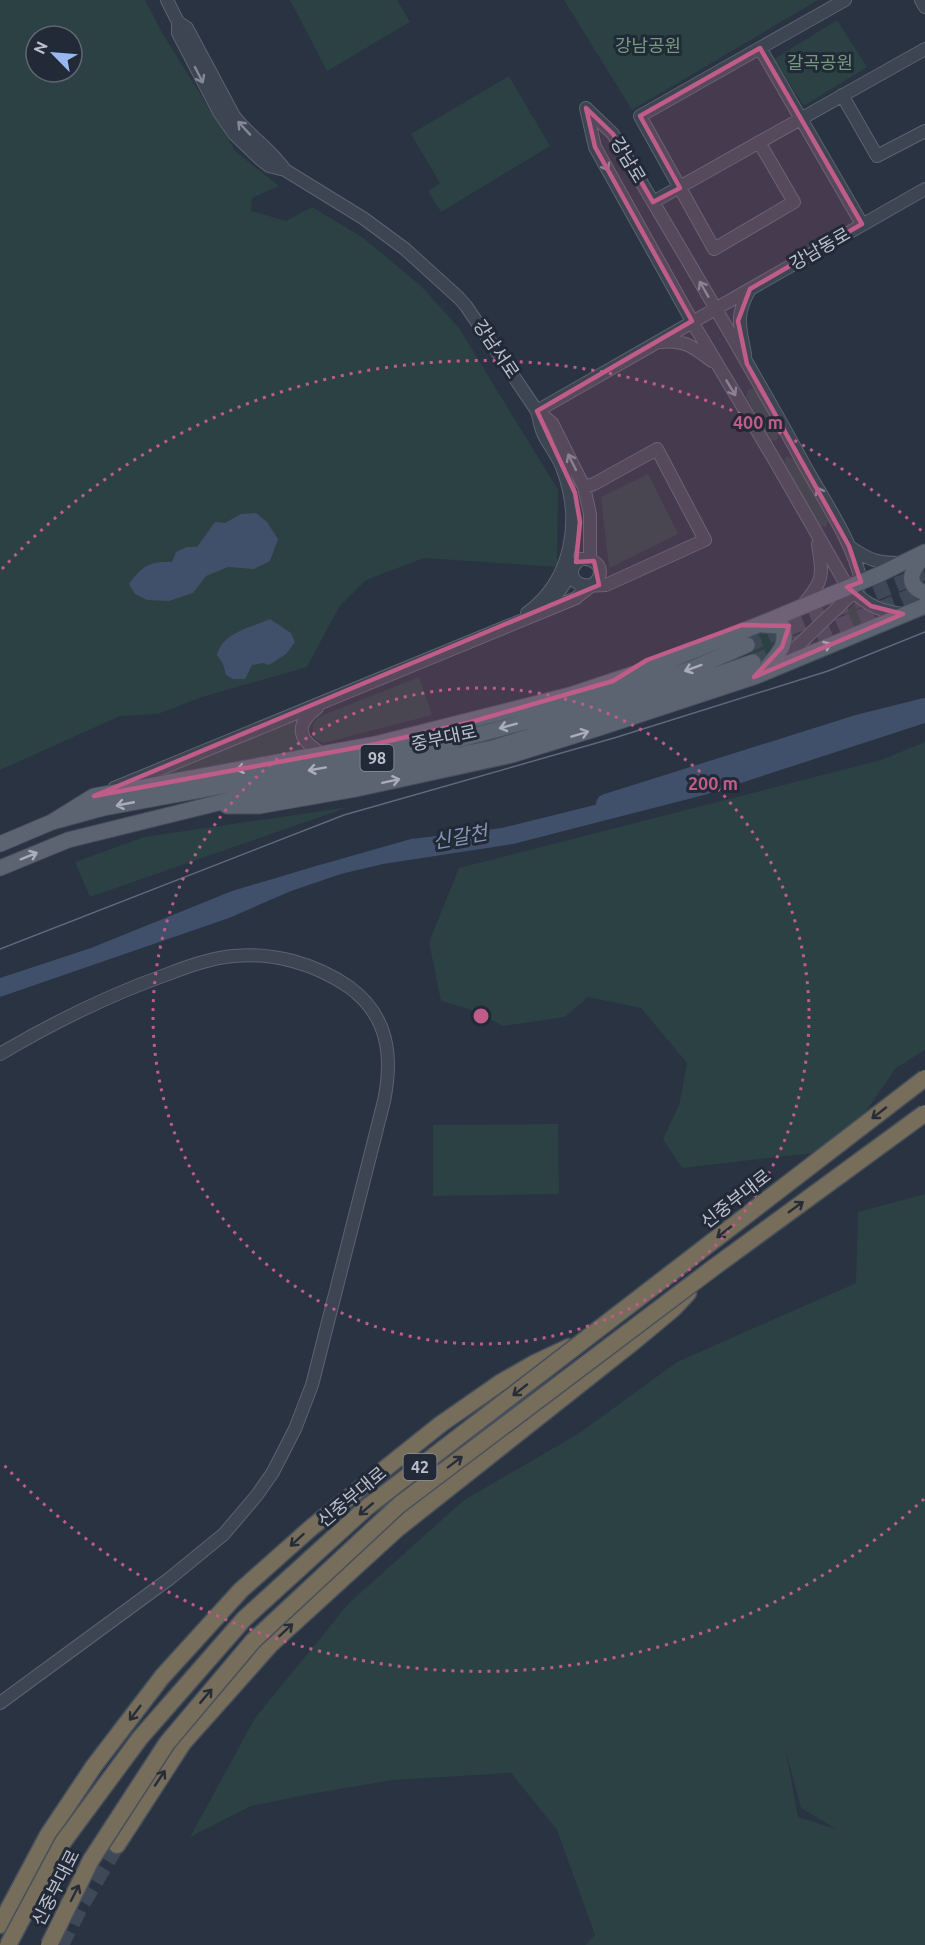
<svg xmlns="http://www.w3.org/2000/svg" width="925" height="1945" viewBox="0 0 925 1945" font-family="Ubuntu,'Noto Sans KR',sans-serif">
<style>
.green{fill:#2c4144;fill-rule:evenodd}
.water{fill:#40506a}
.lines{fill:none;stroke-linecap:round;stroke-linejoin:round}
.river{stroke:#40506a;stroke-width:20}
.major-tunnel{stroke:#3f4857;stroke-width:15;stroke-dasharray:15 8;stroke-linecap:butt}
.highway-tunnel{stroke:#3f4857;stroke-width:16;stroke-dasharray:16 8;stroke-linecap:butt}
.minor-casing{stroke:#5c636f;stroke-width:14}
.major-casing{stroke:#474e5b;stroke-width:17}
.highway-casing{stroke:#48505c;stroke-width:19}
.minor{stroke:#3d4552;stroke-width:12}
.major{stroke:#5c6472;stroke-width:15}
.highway{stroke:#776d5b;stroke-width:16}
.tram{stroke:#606979;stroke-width:1.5}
.highway-bridge-casing{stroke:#48505c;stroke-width:19;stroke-linecap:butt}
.highway-bridge{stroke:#776d5b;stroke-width:16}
.oneway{stroke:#828995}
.oneway2{stroke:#a8aeba}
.oneway3{stroke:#262d39}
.marked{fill:#bf5c88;fill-opacity:0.2;stroke:#bf5c88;stroke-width:4.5;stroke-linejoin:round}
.ring{fill:none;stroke:#bf5c88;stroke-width:3;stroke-dasharray:3 6}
.labels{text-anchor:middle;stroke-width:6;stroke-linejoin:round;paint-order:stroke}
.shield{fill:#222a37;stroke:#8d949f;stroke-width:1.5}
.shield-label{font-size:16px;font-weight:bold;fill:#bbc1cc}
.park-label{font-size:18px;fill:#739b7e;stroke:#222a37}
.street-label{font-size:18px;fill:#bbc1cc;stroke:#222a37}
.water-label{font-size:20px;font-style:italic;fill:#8496b1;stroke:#222a37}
.centre{fill:#bf5c88;stroke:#222a37;stroke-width:3}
.ring-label{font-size:18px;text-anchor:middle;font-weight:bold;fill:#bf5c88;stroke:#222a37;stroke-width:6;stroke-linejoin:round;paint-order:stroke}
</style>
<rect width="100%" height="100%" fill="#293342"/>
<!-- green -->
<path class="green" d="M 0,0 L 145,0 L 163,34 L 236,152 L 279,186 L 252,198 L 251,211 L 286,221 L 312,207 L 362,237 L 421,286 L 459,328 L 558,490 L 557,567 L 424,558 L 366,580 L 339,607 L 307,667 L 202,697 L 158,714 L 120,716 L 0,770 ZM 36,36 L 72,36 L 72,72 L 36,72 Z
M 290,0 L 397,0 L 410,22 L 327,71 Z
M 564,0 L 818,0 L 632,110 Z
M 837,20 L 867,67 L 804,106 L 774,59 Z
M 509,76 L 550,146 L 441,212 L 428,191 L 440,183 L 411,134 Z
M 752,389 L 755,390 L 779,435 L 776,441 L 770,440 L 746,396 L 748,390 Z
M 786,456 L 793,459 L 828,521 L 826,527 L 819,526 L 784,464 Z
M 648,474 L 678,534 L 609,568 L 601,497 Z
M 854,604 L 863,613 L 877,618 L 850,628 L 844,613 Z
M 767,629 L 775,632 C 781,648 768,656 756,665 L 743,634 L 757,634 Z
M 419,677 L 432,715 L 324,743 L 315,739 C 311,730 312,725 318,717 Z
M 308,711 L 297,723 L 296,736 L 308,751 L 128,786 Z
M 925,742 L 925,1050 L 896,1068 L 853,1130 L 813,1153 L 682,1168 L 663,1139 L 679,1105 L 687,1063 L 641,1008 L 588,997 L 565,1017 L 503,1026 L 475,1011 L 441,1001 L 429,942 L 459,868 L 881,760 Z
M 349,807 L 90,897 L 75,862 L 144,837 Z
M 558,1124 L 559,1194 L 433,1196 L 433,1125 Z
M 925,1194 L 925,1945 L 585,1945 L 595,1935 L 557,1830 L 511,1773 L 393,1780 L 310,1794 L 251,1806 L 190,1837 L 255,1718 L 349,1603 L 464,1500 L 578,1434 L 677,1362 L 856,1283 L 858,1212 ZM 786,1751 L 801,1808 L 836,1829 L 798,1817 Z"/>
<!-- water -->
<path class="water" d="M 256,513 L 267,522 L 278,539 L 270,561 L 254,569 L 228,567 L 206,576 L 193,593 L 169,601 L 147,600 L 135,594 L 129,584 C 142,566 149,561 172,562 L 176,552 L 187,547 L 197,547 L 215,522 L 225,523 L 241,514 Z
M 270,619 L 291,633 L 295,642 L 286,654 L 269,665 L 263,663 L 252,665 L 245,679 L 233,679 L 226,675 L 223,664 L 217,655 C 223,632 250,628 270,619 Z
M 925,708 L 925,723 L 704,795 L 513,844 L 383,864 L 341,874 L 291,891 L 229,918 L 0,997 L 0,978 L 91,948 L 232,891 L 316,866 L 411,839 L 502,828 L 752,766 Z"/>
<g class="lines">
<!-- river -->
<path class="river" d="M 606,804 L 857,725 L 925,708"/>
<!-- major-tunnel -->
<path class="major-tunnel" d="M 747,645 L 925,573
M 753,662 L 925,590"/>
<!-- highway-tunnel -->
<path class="highway-tunnel" d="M 61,1945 L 82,1904 L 117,1845"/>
<defs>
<path id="minor" d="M 167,0 L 178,22 L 178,33 L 219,112 L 234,134 L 260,159 L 269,166 L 285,170 L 363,218 L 405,249 L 459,298 L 466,306 L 537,411 C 539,418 540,426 543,433 C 549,446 559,457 563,470 C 582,521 572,580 527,613
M 845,0 L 760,48 L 862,224
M 921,0 L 925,7
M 178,22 L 187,28 L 234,116 C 249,136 271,149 285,170
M 842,95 L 877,156 L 925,131
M 586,108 L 613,134 C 678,245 745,355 806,468 C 824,500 855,546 861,582 L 854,592 L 790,653 L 774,664
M 586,108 L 595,147 L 697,330 L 771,454 L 843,579 C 860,601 875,611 903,614
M 759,142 L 794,202 L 714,249 L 640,116 L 760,48
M 653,202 L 925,49
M 660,342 C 684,339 693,347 712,361
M 745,354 C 740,328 735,315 749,291
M 537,411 L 925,189
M 537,411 L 552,423 L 584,487 L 590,514 L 590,559
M 850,547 C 869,560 877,563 900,563
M 549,600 C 560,594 566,581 572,570
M 802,606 C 824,580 823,577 818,544
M 317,708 C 293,726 299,741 323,754
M 114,788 L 576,598 C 582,592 593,586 598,579 C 605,566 592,557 580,559 C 576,563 572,566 572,572 C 572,590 595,585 606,585 L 705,540 L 657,449 L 594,484 L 584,487
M 0,1054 C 54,1022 109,995 168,974 C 189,966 211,958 233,956 C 274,952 316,964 349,987 C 389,1016 393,1057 384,1101 L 312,1385 L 295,1429 L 273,1472 L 257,1495 L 224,1534 L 169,1579 L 0,1703"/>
<path id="major" d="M 925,555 C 912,569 903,584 925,593
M 763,625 L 782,626 C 789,646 777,654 766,669
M 227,806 L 259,806 L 356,789 L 512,755 L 599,728 L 754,677 L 925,606
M 52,822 L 94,796 L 376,744 L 570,695 L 648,669 L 758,625 L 878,575 L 925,552
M 0,844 L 52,822 L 103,808 L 370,759 L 465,738 L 574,709 L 696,667 L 747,645
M 0,868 L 68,840 L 258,793 L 364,774 L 493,748 L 620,708 L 753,662"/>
<path id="highway" d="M 117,1845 L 183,1743 L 271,1644 L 397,1529 L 632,1343 L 673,1309 L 688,1293
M 0,1925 L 48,1835 L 94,1766 L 162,1677 L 241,1590 L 312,1527 L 441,1424 L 500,1383 L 535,1363 L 569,1347"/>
</defs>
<!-- minor casing -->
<use href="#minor" class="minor-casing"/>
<!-- major casing -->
<use href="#major" class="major-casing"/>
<!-- highway casing -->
<use href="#highway" class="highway-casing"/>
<!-- minor -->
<use href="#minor" class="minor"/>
<!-- major -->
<use href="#major" class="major"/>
<!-- highway -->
<use href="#highway" class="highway"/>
<!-- tram -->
<path class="tram" d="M 0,949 L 344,815 L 614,738 L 828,671 L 925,632"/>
<defs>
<path id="highway-bridge" d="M 8,1945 L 63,1842 L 140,1738 L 244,1619 L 366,1508 L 925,1078
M 49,1945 L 91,1860 L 167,1743 L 253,1641 L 399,1505 L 713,1268 L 925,1113"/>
</defs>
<!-- highway-bridge casing -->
<use href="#highway-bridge" class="highway-bridge-casing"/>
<!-- highway-bridge -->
<use href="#highway-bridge" class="highway-bridge"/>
</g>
<!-- one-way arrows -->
<defs><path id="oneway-shaft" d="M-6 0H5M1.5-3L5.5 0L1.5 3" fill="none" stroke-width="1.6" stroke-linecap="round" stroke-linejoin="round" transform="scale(1.5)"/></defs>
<g class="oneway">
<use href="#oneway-shaft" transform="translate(199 75) rotate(63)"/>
<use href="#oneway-shaft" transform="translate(244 128) rotate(-133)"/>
<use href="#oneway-shaft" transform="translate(604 163) rotate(61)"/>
<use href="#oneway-shaft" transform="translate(704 289) rotate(-120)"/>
<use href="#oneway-shaft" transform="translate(731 388) rotate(59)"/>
<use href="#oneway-shaft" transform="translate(572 462) rotate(-116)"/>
<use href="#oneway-shaft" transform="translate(821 495) rotate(-118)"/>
</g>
<g class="oneway2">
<use href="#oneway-shaft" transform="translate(823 647) rotate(-23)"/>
<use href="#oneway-shaft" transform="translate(693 668) rotate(160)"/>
<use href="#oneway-shaft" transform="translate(508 726) rotate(165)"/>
<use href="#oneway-shaft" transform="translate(580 734) rotate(-17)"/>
<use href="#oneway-shaft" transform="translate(245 768) rotate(169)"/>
<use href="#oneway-shaft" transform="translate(317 769) rotate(170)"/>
<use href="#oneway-shaft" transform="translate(391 781) rotate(-12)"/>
<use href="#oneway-shaft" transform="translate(125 804) rotate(169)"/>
<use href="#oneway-shaft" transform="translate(29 856) rotate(-22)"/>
</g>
<g class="oneway3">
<use href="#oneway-shaft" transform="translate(879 1113) rotate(142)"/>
<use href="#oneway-shaft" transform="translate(796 1207) rotate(-36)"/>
<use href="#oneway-shaft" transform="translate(724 1232) rotate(142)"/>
<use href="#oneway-shaft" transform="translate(520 1390) rotate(142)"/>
<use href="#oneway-shaft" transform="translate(455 1462) rotate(-37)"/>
<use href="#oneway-shaft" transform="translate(366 1509) rotate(140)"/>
<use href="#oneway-shaft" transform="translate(297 1540) rotate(138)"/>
<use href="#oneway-shaft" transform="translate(286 1630) rotate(-43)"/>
<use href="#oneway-shaft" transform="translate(206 1696) rotate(-50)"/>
<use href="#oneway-shaft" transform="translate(135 1713) rotate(127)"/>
<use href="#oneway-shaft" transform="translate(160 1778) rotate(-56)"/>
<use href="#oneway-shaft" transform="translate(75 1893) rotate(-63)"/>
</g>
<!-- marked area -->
<path class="marked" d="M 760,48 L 862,224 L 750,289 L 738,321 L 747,364 L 849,546 L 861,582 L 847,587 L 871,606 L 903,614 L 754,677 L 782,647 L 789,626 L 742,625 L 647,660 L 613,681 L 471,722 L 376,744 L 94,796 L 599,585 L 594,561 L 576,562 L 580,522 L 575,493 L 537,411 L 692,321 L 595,147 L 586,108 L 613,134 L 653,202 L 680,188 L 640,116 Z"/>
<!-- distance rings -->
<g class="ring">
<circle cx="481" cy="1016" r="328"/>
<path d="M924 1499A655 655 0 0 1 2 1463M2 569A655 655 0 0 1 924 533"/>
</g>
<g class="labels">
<!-- shield labels -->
<g class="shield">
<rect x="360.5" y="745" width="33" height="26" rx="4.5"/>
<rect x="403.5" y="1454" width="33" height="26" rx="4.5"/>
</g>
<g class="shield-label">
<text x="377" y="764">98</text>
<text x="420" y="1473">42</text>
</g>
<!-- park labels -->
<g class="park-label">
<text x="648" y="52">강남공원</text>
<text x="820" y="69">갈곡공원</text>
</g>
<!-- street labels -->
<g class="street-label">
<text transform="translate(628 160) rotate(59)" y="6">강남로</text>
<text transform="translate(820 249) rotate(-30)" y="6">강남동로</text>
<text transform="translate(496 349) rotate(56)" y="6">강남서로</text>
<text transform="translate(444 738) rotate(-12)" y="6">중부대로</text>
<text transform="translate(736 1199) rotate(-38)" y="6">신중부대로</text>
<text transform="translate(352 1497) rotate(-40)" y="6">신중부대로</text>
<text transform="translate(56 1888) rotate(-63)" y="6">신중부대로</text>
</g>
<!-- water labels -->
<g class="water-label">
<text transform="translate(460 837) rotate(-10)" y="7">신갈천</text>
</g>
</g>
<circle cx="481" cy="1016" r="9" class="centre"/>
<g class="ring-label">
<text x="758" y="429">400 m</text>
<text x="713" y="790">200 m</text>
</g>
<!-- north arrow -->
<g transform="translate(54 54) rotate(295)"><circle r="28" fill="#222a37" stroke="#5f6673" stroke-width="1.5"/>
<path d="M0-4.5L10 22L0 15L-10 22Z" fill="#99b8f2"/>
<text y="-9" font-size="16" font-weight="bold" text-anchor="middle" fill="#bbc1cc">N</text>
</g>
</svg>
